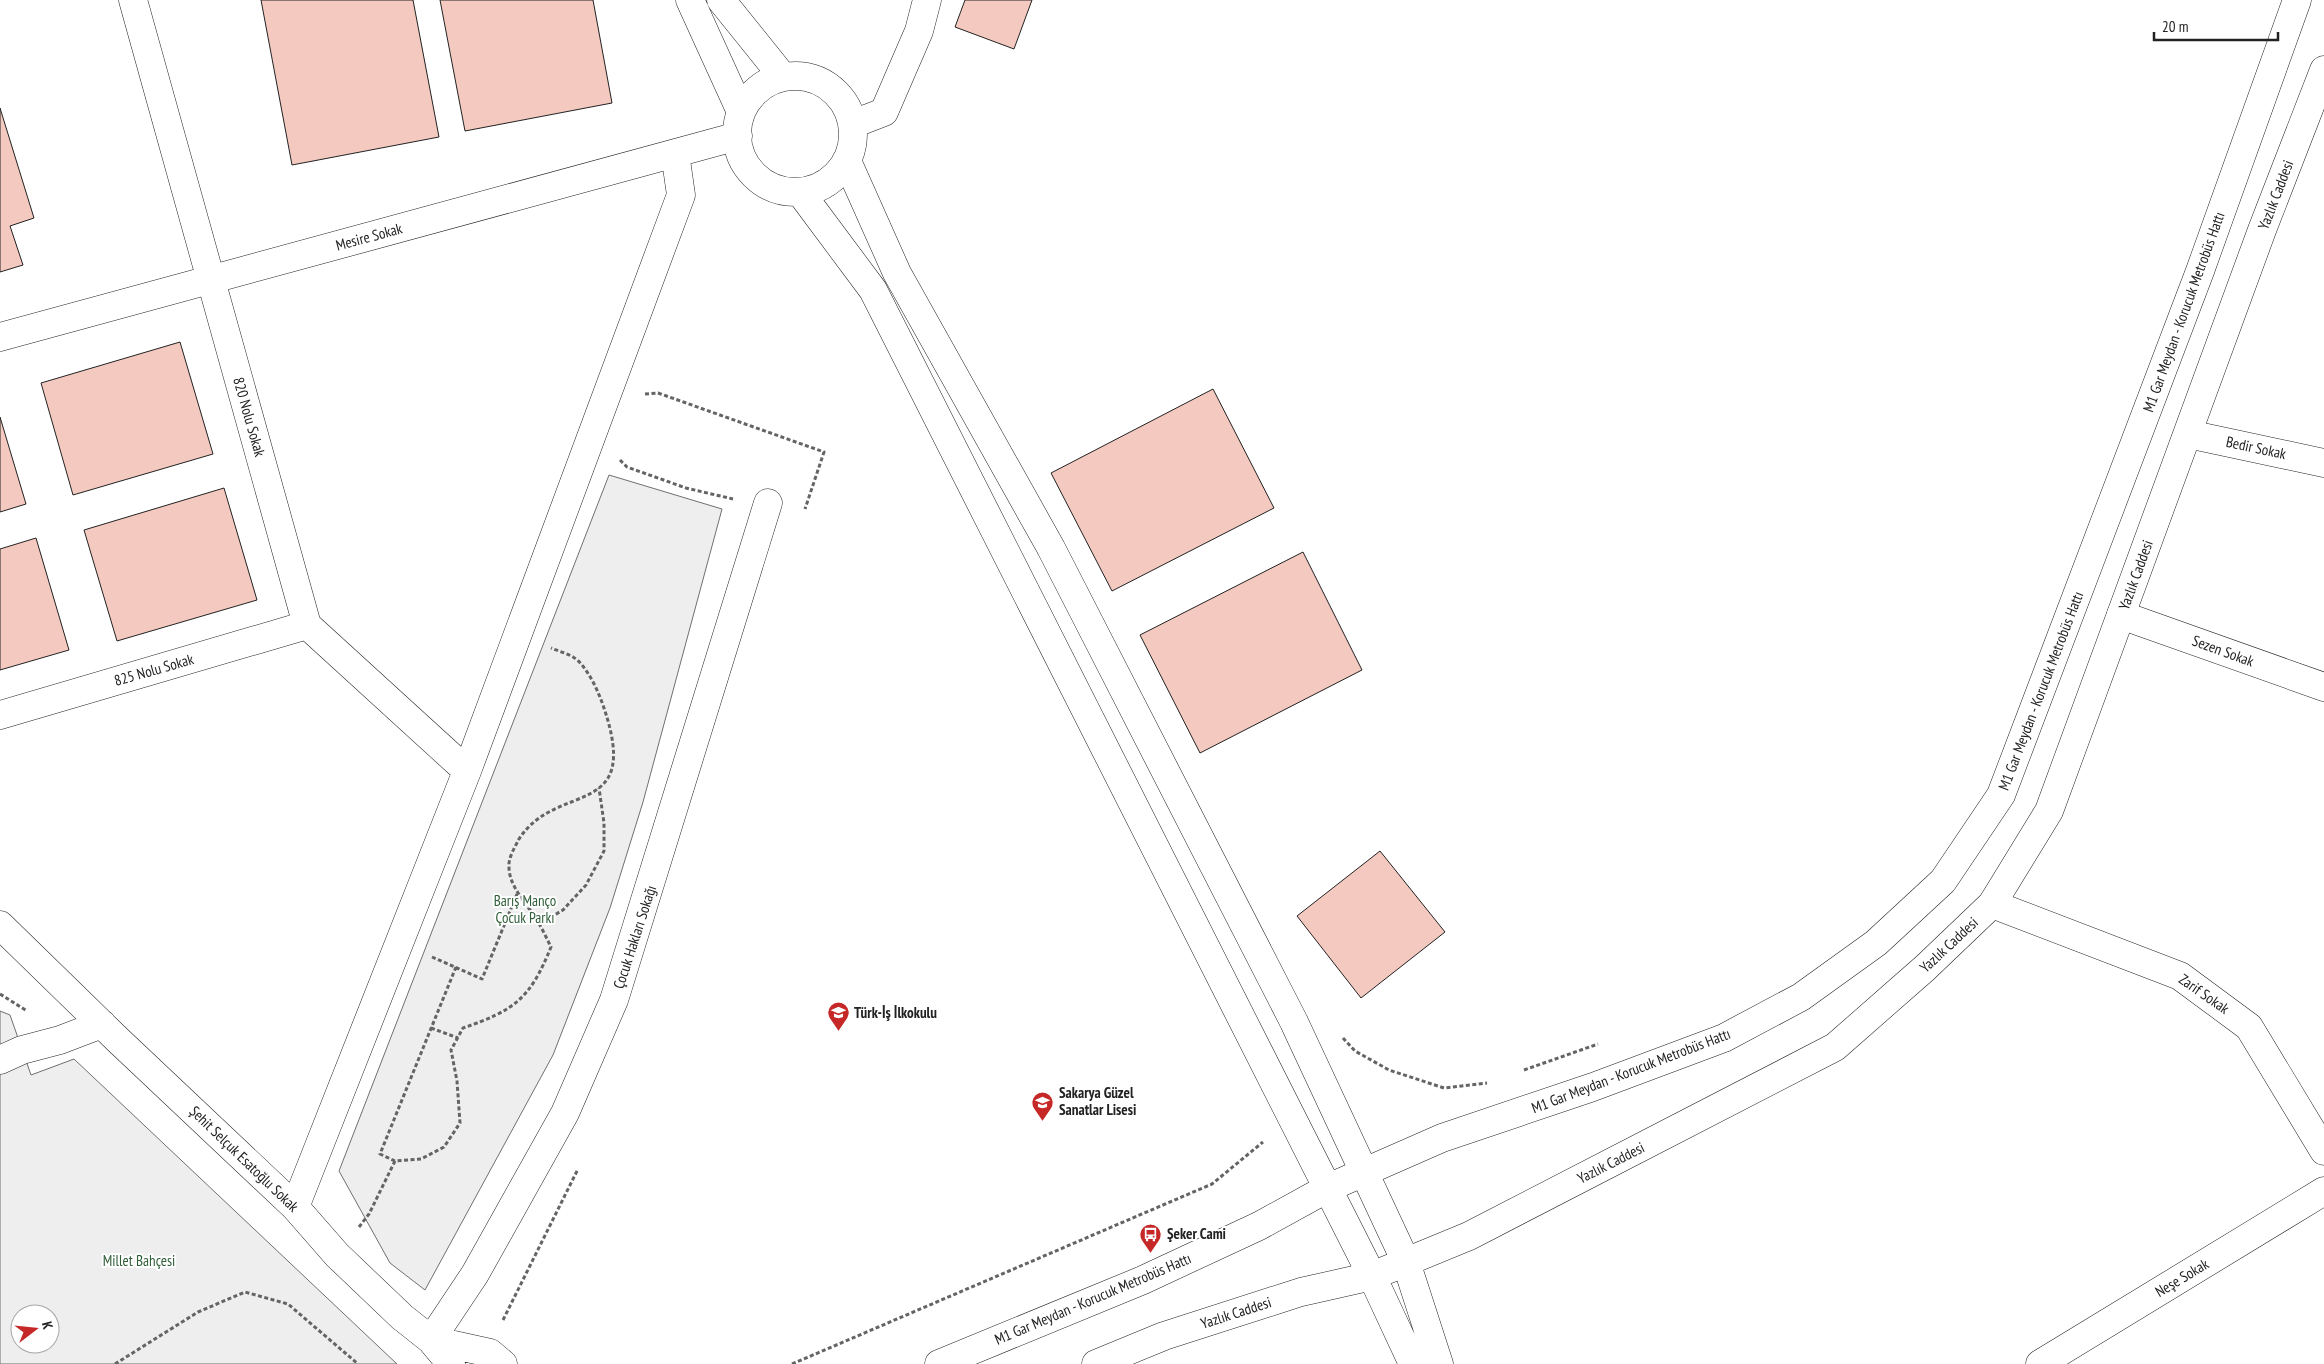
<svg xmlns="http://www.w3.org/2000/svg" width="2324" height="1364" viewBox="0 0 2324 1364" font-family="'PT Sans Narrow',sans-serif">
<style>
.green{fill:#eee;stroke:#6f6f6f;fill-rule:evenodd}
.building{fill:#f3c9c0;stroke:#222}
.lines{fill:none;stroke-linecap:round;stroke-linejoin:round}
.minor-casing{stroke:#222;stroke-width:29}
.major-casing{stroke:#222;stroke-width:29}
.path{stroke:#646464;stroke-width:3;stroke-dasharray:4 2.5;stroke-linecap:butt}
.minor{stroke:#fff;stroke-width:28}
.major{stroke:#fff;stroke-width:28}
.labels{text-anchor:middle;stroke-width:4;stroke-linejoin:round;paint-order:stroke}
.street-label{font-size:15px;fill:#222;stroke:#fff}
.park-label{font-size:15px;fill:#2f5e38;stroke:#fff}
.poi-label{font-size:15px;font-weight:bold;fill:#222;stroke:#fff;text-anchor:start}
</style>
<rect width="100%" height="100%" fill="#fff"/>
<!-- green -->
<path class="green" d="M 609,475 L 722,509 L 643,802 L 610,908 L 553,1055 L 425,1290 L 390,1263 L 339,1171 Z
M 0,1011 L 10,1015 L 31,1075 L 74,1059 L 397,1364 L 0,1364 ZM 20,1314 L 50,1314 L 50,1344 L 20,1344 Z"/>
<!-- building -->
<path class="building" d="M 261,0 L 413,0 L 439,137 L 292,165 Z
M 440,0 L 593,0 L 612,103 L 465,131 Z
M 965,0 L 1032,0 L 1014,49 L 955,27 Z
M 0,108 L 34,218 L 10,226 L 23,265 L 0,272 Z
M 180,342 L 213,454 L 73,495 L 41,383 Z
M 1213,389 L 1274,508 L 1112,591 L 1051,473 Z
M 0,417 L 26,504 L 0,512 Z
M 224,488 L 257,600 L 117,641 L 84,530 Z
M 36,538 L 69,650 L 0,670 L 0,549 Z
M 1303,552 L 1362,670 L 1200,753 L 1140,635 Z
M 1380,851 L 1445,932 L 1361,998 L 1297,916 Z"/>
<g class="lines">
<defs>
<path id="minor" d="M 133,0 L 307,625 L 467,771
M 690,0 L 741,112
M 721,0 L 783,77
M737 134a58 58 0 1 1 116 0a58 58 0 1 1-116 0Z
M 853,124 L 884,112 L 919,31 L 927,0
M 847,161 L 897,273 L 1051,548 L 1294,1022 L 1406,1262 L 1439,1364
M 800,192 L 873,290 L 1372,1276 L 1413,1364
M 0,337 L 738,136
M 2188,434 L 2324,463
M 2121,615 L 2324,687
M 0,715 L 307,625
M 1992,904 L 2180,976 L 2249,1027 L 2324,1151
M 0,925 L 118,1040 L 295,1207 L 337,1255 L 402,1317 L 431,1340 L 490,1353 L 503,1364
M 0,1060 L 22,1050 L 60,1040 L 102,1024
M 295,1207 L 467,771 L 681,195 L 675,153
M 451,1364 L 431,1340 L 475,1274 L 565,1113 L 614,1000 L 768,503
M 939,1364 L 1143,1280 L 1259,1226 L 1328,1188 L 1442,1138 L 1593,1087 L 1724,1038 L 1801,997 L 1876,943 L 1943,881 L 2001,795 L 2200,271 L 2297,0
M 2040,1364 L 2324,1191"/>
<path id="major" d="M 1096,1364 L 1164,1336 L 1301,1292 L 1372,1276 L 1469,1236 L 1835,1047 L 1925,968 L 1992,904 L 2049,811 L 2262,230 L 2324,70"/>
</defs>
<!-- minor casing -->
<use href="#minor" class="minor-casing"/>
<!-- major casing -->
<use href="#major" class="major-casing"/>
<!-- path -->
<path class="path" d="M 645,394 L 658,393 L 824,452 L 805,509
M 620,460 L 627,467 L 686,488 L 733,499
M 539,924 L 563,910 L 586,885 L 604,851 L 604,823 L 599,788
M 432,957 L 482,979 L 517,894
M 0,994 L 27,1011
M 431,1028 L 458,1038
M 1343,1038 L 1355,1051 L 1389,1070 L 1444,1088 L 1487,1083
M 1524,1070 L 1598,1044
M 395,1161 L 380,1154 L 456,967
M 359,1227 L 369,1214 L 395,1161 L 421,1159 L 444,1147 L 460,1123 L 457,1081 L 451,1050 L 463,1028 C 515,1010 530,999 551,947 C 546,937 541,926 535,917 C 526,903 509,886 509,867 C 508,858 515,847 519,839 C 557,780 642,821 604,708 C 599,693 587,665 573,657 C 566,653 558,651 551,648
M 503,1320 L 578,1169
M 115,1364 L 198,1312 L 245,1292 L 288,1304 L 358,1364
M 792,1364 L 1212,1184 L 1263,1142"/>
<!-- minor -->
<use href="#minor" class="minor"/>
<!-- major -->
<use href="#major" class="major"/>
</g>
<!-- icons -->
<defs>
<symbol id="school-pin" viewBox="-11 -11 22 30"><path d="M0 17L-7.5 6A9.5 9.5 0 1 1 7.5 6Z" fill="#c62828" stroke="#fff"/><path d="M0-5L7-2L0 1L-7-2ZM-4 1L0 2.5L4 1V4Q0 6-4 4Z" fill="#fff"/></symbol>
<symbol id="bus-pin" viewBox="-11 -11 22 30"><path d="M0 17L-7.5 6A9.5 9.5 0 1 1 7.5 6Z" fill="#c62828" stroke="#fff"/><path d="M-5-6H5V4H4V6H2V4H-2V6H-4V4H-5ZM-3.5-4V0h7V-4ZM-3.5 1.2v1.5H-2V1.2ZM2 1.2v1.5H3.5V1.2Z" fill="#fff"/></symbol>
</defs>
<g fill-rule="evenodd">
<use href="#school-pin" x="826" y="1000" width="25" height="34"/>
<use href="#school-pin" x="1030" y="1090" width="25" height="34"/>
<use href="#bus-pin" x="1138" y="1222" width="25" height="34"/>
</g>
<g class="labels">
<!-- street labels -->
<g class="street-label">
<text transform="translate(2276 195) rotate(-69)" y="5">Yazlık Caddesi</text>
<text transform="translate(369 237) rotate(-15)" y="5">Mesire Sokak</text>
<text transform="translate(2184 312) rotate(-70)" y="5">M1 Gar Meydan - Korucuk Metrobüs Hattı</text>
<text transform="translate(249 417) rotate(74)" y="5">820 Nolu Sokak</text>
<text transform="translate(2256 448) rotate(12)" y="5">Bedir Sokak</text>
<text transform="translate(2136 575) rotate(-70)" y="5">Yazlık Caddesi</text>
<text transform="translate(2223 651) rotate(20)" y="5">Sezen Sokak</text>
<text transform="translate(154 670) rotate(-16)" y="5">825 Nolu Sokak</text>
<text transform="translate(2041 691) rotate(-69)" y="5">M1 Gar Meydan - Korucuk Metrobüs Hattı</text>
<text transform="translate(635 937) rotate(-72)" y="5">Çocuk Hakları Sokağı</text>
<text transform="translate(1949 945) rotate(-43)" y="5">Yazlık Caddesi</text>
<text transform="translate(2204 994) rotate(35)" y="5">Zarif Sokak</text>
<text transform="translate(1631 1071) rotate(-21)" y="5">M1 Gar Meydan - Korucuk Metrobüs Hattı</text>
<text transform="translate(244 1159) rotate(44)" y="5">Şehit Selçuk Esatoğlu Sokak</text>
<text transform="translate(1611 1163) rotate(-27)" y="5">Yazlık Caddesi</text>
<text transform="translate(2182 1278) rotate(-31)" y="5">Neşe Sokak</text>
<text transform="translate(1093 1299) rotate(-23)" y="5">M1 Gar Meydan - Korucuk Metrobüs Hattı</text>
<text transform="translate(1236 1313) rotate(-18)" y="5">Yazlık Caddesi</text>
</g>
<!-- park labels -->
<g class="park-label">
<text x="525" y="906">Barış Manço<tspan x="525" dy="17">Çocuk Parkı</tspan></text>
<text x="139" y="1266">Millet Bahçesi</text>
</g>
<!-- poi labels -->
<g class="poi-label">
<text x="854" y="1018">Türk-İş İlkokulu</text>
<text x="1059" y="1098">Sakarya Güzel<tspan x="1059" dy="17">Sanatlar Lisesi</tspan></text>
<text x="1167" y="1239">Şeker Cami</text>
</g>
</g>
<!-- north arrow -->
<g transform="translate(35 1329) rotate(74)"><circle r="24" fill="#ffffff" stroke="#a7a7a7"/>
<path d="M0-4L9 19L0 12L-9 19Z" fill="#c62828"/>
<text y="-8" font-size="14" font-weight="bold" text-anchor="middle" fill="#222222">K</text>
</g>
<!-- scale -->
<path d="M2154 32v8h124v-8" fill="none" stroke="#222222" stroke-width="2.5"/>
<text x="2162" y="32" font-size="15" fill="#222222" stroke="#ffffff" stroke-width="4" paint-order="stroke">20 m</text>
</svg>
